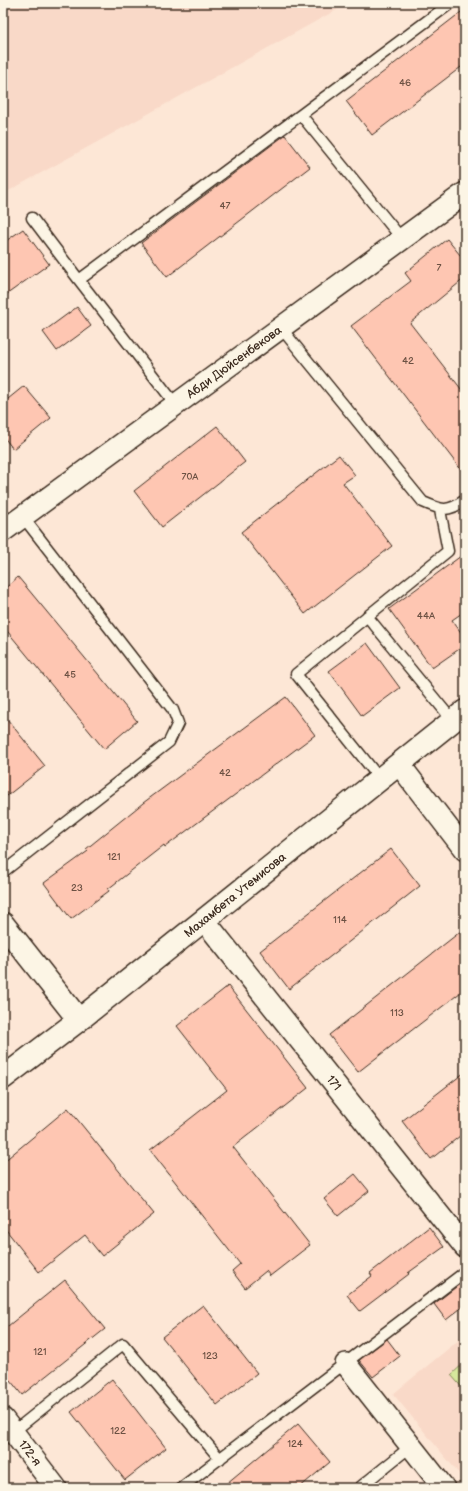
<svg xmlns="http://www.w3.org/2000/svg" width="468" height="1491" viewBox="0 0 468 1491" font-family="'Balsamiq Sans',sans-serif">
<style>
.built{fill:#f9d9c8}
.green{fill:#d6e89c;stroke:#88895d}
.building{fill:#fec6b2;stroke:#3b2a1e}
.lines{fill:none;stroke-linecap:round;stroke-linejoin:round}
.lane-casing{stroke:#3b2a1e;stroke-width:13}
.street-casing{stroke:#3b2a1e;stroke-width:24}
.secondary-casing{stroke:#3b2a1e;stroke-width:25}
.lane{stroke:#fcf5e5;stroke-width:10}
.street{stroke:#fcf5e5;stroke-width:21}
.secondary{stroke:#fcf5e5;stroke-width:22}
.labels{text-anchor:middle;stroke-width:4;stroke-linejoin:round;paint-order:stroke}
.number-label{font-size:10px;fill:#6c5143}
.street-label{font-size:12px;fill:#3b2a1e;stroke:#fcf5e5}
</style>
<rect width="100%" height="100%" fill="#fde7d6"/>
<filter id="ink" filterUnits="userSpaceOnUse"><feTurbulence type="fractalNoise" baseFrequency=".025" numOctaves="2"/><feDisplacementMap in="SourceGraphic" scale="8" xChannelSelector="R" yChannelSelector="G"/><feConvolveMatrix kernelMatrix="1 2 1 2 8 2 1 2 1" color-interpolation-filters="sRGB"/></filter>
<g filter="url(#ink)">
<!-- built -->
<path class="built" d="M 3,3 L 349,3 L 3,194 Z
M 465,1335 L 465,1481 L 393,1394 Z"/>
<!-- green -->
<path class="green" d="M 465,1362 L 465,1391 L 451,1375 Z"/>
<!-- building -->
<path class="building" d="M 465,9 L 465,64 L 372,135 L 346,101 Z
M 285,135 L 310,167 L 167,277 L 141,243 Z
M 23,229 L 49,264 L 3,297 L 3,243 Z
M 447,239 L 465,261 L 465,278 L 410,323 L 465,394 L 465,475 L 351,326 L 411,281 L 405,273 Z
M 77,307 L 91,326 L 57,351 L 43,332 Z
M 24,386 L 51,418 L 13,449 L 3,436 L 3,403 Z
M 217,426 L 245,462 L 162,527 L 134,491 Z
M 339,455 L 355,475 L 343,483 L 392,546 L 305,614 L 241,532 Z
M 465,553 L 465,611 L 452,620 L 465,638 L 465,645 L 432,668 L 389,609 Z
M 18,577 L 137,721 L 104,749 L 3,626 L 3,590 Z
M 367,643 L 400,688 L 362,716 L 329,671 Z
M 286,697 L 315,735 L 165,847 L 164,845 L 108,889 L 109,891 L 71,919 L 44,883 L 88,851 L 86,849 L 143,803 Z
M 3,714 L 45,766 L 3,799 Z
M 391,849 L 420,886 L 289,989 L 260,951 Z
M 465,928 L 465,989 L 358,1072 L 329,1035 Z
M 228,986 L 308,1088 L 233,1147 L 310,1245 L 270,1276 L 266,1271 L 245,1288 L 232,1271 L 240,1264 L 150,1150 L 227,1090 L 177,1026 Z
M 465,1072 L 465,1132 L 431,1159 L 402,1121 Z
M 68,1108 L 154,1214 L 102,1256 L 85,1235 L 39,1272 L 3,1226 L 3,1162 Z
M 355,1174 L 369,1191 L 338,1216 L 324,1199 Z
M 429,1227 L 444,1247 L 408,1273 L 409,1274 L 360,1311 L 347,1295 L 372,1276 L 370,1273 Z
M 65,1280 L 105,1329 L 22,1395 L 3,1371 L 3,1330 Z
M 465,1280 L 465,1305 L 446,1320 L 434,1304 Z
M 203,1305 L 257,1373 L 217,1405 L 162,1337 Z
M 387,1339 L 400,1356 L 373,1377 L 359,1360 Z
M 112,1379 L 166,1448 L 125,1480 L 71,1412 Z
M 298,1424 L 330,1462 L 299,1488 L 221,1488 Z"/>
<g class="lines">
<defs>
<path id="lane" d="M 301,115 L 402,239
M 32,218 L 79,280
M 281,328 L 423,502 C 441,510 448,513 465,500
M 176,405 L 79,280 L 451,3
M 367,616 L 453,721
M 380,779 L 296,674 L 448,551 L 440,510
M 3,872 L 169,742 L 178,723 L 173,710 L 23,517
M 13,1432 L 123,1344 L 220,1459
M 181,1488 L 465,1272
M 359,1488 L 410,1447"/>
<path id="street" d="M 3,531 L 465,193
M 399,764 L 465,850
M 204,920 L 465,1247
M 346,1364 L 444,1488
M 3,1419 L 56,1488"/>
<path id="secondary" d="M 3,924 L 79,1020
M 3,1078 L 79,1020 L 465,711"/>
</defs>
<!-- lane casing -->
<use href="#lane" class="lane-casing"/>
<!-- street casing -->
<use href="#street" class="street-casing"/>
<!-- secondary casing -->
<use href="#secondary" class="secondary-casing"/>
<!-- lane -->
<use href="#lane" class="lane"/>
<!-- street -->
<use href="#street" class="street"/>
<!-- secondary -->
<use href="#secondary" class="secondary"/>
</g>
</g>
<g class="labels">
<!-- number labels -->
<g class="number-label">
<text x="405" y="86">46</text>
<text x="225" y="209">47</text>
<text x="439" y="271">7</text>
<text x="408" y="364">42</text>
<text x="190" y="480">70А</text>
<text x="426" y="619">44А</text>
<text x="70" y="678">45</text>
<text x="225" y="776">42</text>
<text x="114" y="860">121</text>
<text x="77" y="891">23</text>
<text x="340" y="923">114</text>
<text x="397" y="1016">113</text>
<text x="40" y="1355">121</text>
<text x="210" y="1359">123</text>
<text x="118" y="1434">122</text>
<text x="295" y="1447">124</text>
</g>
<!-- street labels -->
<g class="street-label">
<text transform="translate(234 362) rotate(-36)" y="4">Абди Дюйсенбекова</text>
<text transform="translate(235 895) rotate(-39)" y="4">Махамбета Утемисова</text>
<text transform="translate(334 1083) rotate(51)" y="4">171</text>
<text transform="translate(30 1453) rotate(52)" y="4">172-я</text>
</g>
</g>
<!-- margin -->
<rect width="468" height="1491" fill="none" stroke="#fcf5e5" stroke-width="16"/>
<rect x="8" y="8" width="452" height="1475" fill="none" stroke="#3b2a1e" stroke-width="1.5" filter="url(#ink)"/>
</svg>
